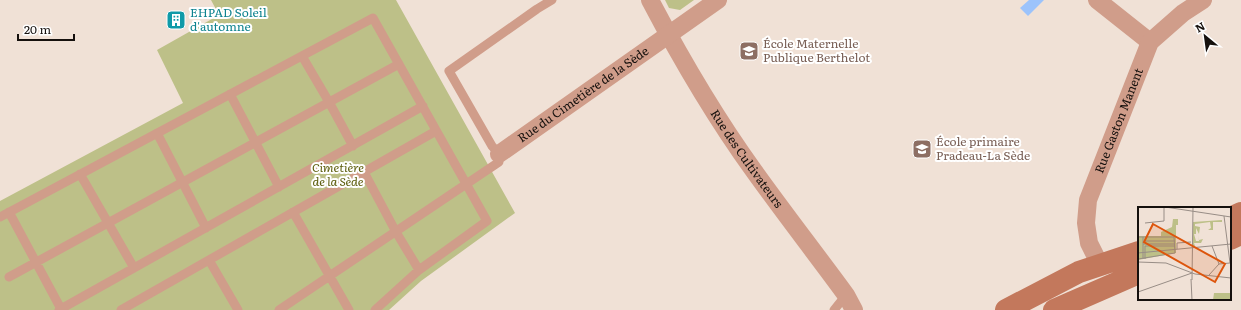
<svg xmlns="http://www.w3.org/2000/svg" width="1241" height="310" viewBox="0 0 1241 310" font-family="Literata,serif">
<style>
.green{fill:#bdc088}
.water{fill:#9cc3fb}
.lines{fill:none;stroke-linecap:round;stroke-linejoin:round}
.lane{stroke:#d09d8a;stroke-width:9}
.street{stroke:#d09d8a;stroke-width:18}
.secondary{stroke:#c3785c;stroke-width:22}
.labels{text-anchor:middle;stroke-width:4;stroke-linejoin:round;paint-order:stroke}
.culture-label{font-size:12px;fill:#0d838f;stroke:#fff;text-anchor:start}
.education-label{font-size:12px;fill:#785e54;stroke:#fff;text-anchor:start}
.street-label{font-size:12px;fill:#15100d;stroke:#fff}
.park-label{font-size:12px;font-style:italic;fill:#5b5c0a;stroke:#fff}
.inset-road{fill:none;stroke:#988d86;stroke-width:1}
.view{fill:#dd550c;fill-opacity:0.15;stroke:#dd550c;stroke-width:2}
.inset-edge{fill:none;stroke:#15100d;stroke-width:2}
</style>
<rect width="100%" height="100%" fill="#f0e1d6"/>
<!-- green -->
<path class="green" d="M 211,0 L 396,0 L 515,213 L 421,281 L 389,310 L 0,310 L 0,201 L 183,103 L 157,50 L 219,15 Z
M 665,0 L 694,0 L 680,10 L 669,8 Z"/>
<!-- water -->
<path class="water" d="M 1029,0 L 1044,0 L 1028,16 L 1020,8 Z"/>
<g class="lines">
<!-- lane -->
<path class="lane" d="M 302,56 L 329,102 L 353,146
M 230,94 L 279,187
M 157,133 L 206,228
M 364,172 L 396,232 L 419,270
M 80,174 L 134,268
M 9,212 L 61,309
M 293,212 L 349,310
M 0,217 L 373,18 L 487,221 L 419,270 L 375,310
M 209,260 L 238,310
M 9,277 L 399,64
M 59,310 L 423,106
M 121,310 L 436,131
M 279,310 L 499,162 L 499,154 L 492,146 L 449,71 L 537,9 L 552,0
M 834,310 L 846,295"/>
<!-- street -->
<g class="street">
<path id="s1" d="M 650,0 C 681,59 715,117 754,171 C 784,213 816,254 846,295 L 854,310"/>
<path d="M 1097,0 L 1150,42"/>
<path id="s2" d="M 499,154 L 718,0"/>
<path id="s3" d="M 1100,265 L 1089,243 L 1086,223 L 1088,200 L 1150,42 L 1183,13 L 1203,0"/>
</g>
<!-- secondary -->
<path class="secondary" d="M 1230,218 L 1241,213
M 1230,239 L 1241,234
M 1006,310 L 1079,272 L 1139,252
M 1054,310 L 1139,273"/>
</g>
<!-- icons -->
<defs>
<symbol id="building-square" viewBox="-11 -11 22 22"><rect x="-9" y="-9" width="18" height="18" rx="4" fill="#0f9aa8" stroke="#fff"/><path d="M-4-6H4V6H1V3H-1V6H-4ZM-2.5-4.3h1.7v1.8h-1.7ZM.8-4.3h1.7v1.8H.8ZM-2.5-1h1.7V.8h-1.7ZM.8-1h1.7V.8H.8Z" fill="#fff"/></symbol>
<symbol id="school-square" viewBox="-11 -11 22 22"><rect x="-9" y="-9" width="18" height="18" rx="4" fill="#8d6e63" stroke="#fff"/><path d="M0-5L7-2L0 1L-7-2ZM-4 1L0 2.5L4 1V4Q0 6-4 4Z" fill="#fff"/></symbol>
</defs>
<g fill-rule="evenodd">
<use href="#building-square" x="165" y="9" width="22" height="22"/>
<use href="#school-square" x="738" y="40" width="22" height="22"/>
<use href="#school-square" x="911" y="138" width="22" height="22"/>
</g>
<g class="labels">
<!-- culture labels -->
<g class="culture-label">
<text x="190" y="17">EHPAD Soleil<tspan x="190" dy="14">d'automne</tspan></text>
</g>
<!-- education labels -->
<g class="education-label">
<text x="763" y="48">École Maternelle<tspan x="763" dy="14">Publique Berthelot</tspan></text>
<text x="936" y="146">École primaire<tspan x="936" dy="14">Pradeau-La Sède</tspan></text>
</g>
<!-- street labels -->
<g class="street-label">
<text dy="4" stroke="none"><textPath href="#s2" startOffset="103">Rue du Cimetière de la Sède</textPath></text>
<text dy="4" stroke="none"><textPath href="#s3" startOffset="153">Rue Gaston Manent</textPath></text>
<text dy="4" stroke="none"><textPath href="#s1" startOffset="186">Rue des Cultivateurs</textPath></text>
</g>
<!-- park labels -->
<g class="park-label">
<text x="338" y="172">Cimetière<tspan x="338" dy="14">de la Sède</tspan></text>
</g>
</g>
<!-- overview -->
<g transform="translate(1138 207)">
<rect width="93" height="93" fill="#f0e1d6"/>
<path d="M 35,12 L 40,12 L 40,18 L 38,18 L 38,46 L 0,53 L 0,29 L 23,29 L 23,25 L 34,20 ZM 84,13 L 84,15 L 75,15 L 75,23 L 70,23 L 73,21 L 72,15 L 57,17 L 57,19 L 62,20 L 61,27 L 58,21 L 58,27 L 56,27 L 58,34 L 61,34 L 60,28 L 61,33 L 65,32 L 63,36 L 56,36 L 57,39 L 55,40 L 55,15 ZM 76,86 L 93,86 L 93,93 L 75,93 Z" fill="#bdc088"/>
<path class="inset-road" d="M 27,0 L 93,10M 86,9 L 92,56M 7,16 L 26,14 L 26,0M 0,30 L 36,30 L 37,46 L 0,52M 7,34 L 37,34M 5,37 L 37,37M 74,39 L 81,57M 39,42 L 39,36 L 53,35M 0,46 L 93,37M 5,52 L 5,30M 7,52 L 7,39 L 37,39M 0,55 L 28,56 L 57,67 L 93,71M 71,68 L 81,57 L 92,56M 53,72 L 54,93M 54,73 L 55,0M 0,85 L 54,66"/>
<path class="view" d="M 15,17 L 87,57 L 77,75 L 6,35 Z"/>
<rect width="93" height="93" class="inset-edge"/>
</g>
<!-- north arrow -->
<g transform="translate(1205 36) rotate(331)" stroke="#ffffff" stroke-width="3" paint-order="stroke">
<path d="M0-3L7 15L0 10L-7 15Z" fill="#15100d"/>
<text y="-6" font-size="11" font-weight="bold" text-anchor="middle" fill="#15100d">N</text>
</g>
<!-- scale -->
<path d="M18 34v6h56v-6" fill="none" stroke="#15100d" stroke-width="2"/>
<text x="24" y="34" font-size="12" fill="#15100d" stroke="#ffffff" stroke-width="3" paint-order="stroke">20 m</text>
</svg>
